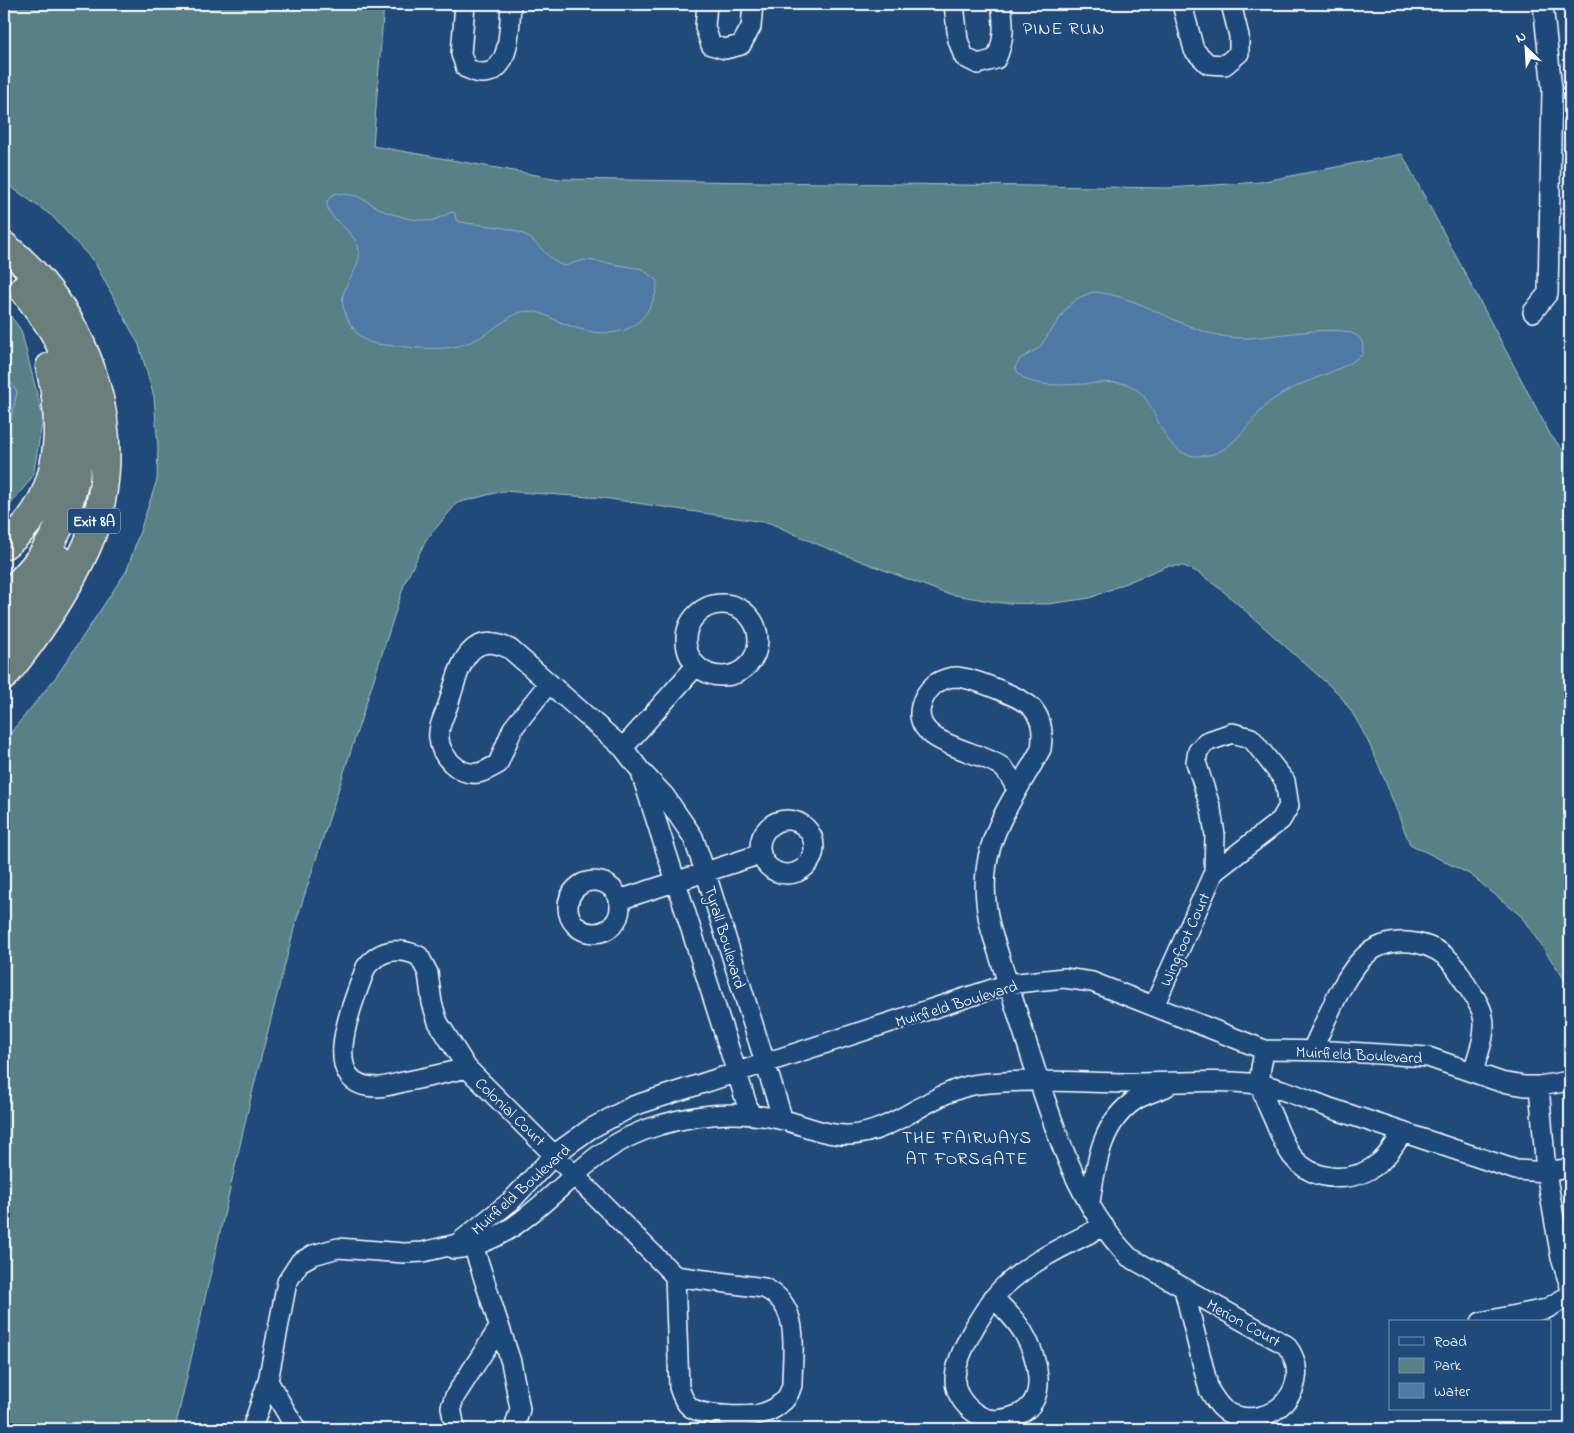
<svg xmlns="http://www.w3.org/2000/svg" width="1574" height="1433" viewBox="0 0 1574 1433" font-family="'Indie Flower',sans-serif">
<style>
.green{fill:#598187;stroke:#acc0c3}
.water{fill:#507aa5;stroke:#96afc9}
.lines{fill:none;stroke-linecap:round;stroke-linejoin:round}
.minor-casing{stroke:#fff;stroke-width:22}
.motorway-casing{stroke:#fff;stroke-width:31}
.minor{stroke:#1f4a7a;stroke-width:19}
.motorway{stroke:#6b7f7c;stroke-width:28}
.labels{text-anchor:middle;stroke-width:4;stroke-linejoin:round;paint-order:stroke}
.shield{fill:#1f4a7a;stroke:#bcc9d7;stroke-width:1}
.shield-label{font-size:15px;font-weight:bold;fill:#fff}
.street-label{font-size:16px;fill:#fff;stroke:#1f4a7a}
.neighbourhood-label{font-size:18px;letter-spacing:1px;fill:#fff;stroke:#1f4a7a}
</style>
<rect width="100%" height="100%" fill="#1f4a7a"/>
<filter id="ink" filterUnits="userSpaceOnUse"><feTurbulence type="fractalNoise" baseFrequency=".02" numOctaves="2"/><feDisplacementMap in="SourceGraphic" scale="10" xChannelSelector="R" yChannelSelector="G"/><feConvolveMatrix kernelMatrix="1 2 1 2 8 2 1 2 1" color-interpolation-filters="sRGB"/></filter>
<g filter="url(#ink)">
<!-- green -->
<path class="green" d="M 4,4 L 384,4 L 373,146 L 559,179 L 1169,188 L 1260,182 L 1402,154 L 1550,434 L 1570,459 L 1570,983 L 1567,983 L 1521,916 L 1471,875 L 1410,844 C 1389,794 1373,738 1339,694 L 1223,591 L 1199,573 L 1184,566 L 1167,566 L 1090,598 L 1048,604 L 1001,603 L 944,593 L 819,545 L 770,523 L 603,498 L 503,491 L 457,503 L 426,540 L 405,582 L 295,925 L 251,1097 L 175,1429 L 4,1429 L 4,741 L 56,677 L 127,570 L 157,480 L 158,447 L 154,397 L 139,345 L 95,263 L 52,216 L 4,182 Z
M 4,307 L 21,330 L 43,418 L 33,476 L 4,513 L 4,448 L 17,392 L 4,373 Z"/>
<!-- water -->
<path class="water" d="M 335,193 L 357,196 L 386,212 L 410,219 L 432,221 L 452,212 L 455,213 L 456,220 L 460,222 C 481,226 506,225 525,235 C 540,243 548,261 564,266 L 584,260 L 595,261 L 642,269 L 657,281 C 658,293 651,306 644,316 C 626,339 593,335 568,325 C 554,321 545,312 529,311 C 513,310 490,334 473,341 C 448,352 421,348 395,346 C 387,345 377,345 369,342 C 356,337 346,319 343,306 C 339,284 362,271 359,250 C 355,228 325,220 327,201 Z
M 1093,292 C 1148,296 1188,339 1245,338 C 1271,338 1336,323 1356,335 C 1363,339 1364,347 1362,355 C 1339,374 1298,380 1271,401 C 1251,417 1235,451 1208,455 C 1154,465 1164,395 1126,384 C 1102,377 1026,399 1015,367 L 1020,359 L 1039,348 L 1067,308 L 1078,298 Z
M 4,373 L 17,392 L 4,448 Z"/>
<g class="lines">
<defs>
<path id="minor" d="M 465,4 L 461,54 L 466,68 C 470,69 476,73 481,73 C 512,75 509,24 511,4
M 707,4 L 705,27 L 711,45 L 725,49 L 741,45 L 751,27 L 753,4
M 954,4 L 958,40 L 964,57 L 978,64 L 996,59 C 1005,40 1004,24 1001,4
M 1182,4 L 1194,50 L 1208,64 L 1225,65 L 1239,53 L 1239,36 L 1231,4
M 1533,312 L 1548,293 L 1552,89 L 1543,4
M686 640a36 36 0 1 1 72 0a36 36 0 1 1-72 0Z
M 549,683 L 513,728 L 498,764 C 492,767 485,772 478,773 C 459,776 440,756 439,738 C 437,728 446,712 449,702 C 459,670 467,628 510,649 L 623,748 L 640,770 L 664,795 L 693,837 L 706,874 L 783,1120
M 623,748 L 696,666
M 642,776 L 750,1114
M 1017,790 C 1013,782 1009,773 1002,767 C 980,750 911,745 921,706 C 923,698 928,690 935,684 C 941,680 950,677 957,677 C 972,678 1025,698 1033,709 C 1043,721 1043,734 1041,749 C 1005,814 971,851 991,930 C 1004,971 1017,1012 1030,1053 C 1052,1122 1077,1205 1129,1257 L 1286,1345 C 1318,1385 1271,1433 1229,1413 C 1220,1409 1214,1398 1209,1390 L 1184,1289
M760 847a27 27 0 1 1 54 0a27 27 0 1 1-54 0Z
M568 907a26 26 0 1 1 52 0a26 26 0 1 1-52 0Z
M 619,900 L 761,854
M 1154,1006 L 1214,872 L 1281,820 L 1289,806 L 1285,781 L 1251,738 L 1232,733 L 1206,742 L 1198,751 L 1196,762 L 1211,809 L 1215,835 L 1214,872
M 1265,1050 C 1255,1085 1261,1090 1275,1122 C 1280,1134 1284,1145 1292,1156 C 1314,1183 1355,1184 1380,1162 C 1390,1154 1396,1142 1403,1132
M 1312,1050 C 1326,1022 1347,962 1376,948 C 1401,936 1435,942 1453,964 C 1458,970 1463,979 1467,986 C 1473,995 1481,1005 1483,1016 C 1487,1034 1478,1054 1473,1071
M 467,1068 C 446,1073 424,1078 403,1082 C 395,1084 385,1087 377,1087 C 314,1087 355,999 366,967 C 381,949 398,947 419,956 L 428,973 L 432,1003 L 438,1022 L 467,1068 L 675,1276 L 764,1288 C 802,1305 792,1350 792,1385 C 790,1392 787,1400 780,1404 C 776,1408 768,1412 763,1413 C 749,1418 701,1416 690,1407 C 684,1402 681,1394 679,1387 L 675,1276
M 1539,1086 L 1546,1172 L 1561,1258 L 1570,1286
M 1090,1202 C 1096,1164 1101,1121 1137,1099 C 1146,1094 1156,1091 1166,1087
M 470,1236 L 511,1362 L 520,1409 L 514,1429
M 454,1249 C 514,1244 554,1188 599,1155 C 618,1141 638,1131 660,1125 C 700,1113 742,1110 783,1120 C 804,1125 827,1136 849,1135 C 896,1133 931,1090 979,1084 C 1029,1078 1082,1083 1133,1083 C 1173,1083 1217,1079 1257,1084 C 1281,1087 1310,1101 1333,1109 C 1394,1129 1455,1150 1516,1170 L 1546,1172 L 1570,1168
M 993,1298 C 1004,1308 1015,1319 1023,1332 C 1037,1356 1051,1402 1017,1415 C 1005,1420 992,1422 980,1416 C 967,1409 955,1395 955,1380 C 955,1354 989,1298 1009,1282 C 1038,1257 1071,1243 1104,1226
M 1481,1322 L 1546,1309 L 1570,1295
M 268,1381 L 296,1429
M 252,1429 L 268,1381 L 287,1282 L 300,1262 L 313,1255 L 338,1248 L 404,1253 L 423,1252 L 457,1244 L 511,1201 L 555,1154 L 590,1129 L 633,1106 L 1008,984 L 1064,978 L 1092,982 L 1265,1050 L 1332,1051 L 1428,1057 L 1501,1082 L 1525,1086 L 1539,1086 L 1570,1081
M 455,1429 L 451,1407 L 455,1396 L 499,1328"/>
<path id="motorway" d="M 4,246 C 91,314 132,442 87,546 C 66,593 36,637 4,676
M 4,545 C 61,504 66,430 50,367
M 4,599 C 18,584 33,570 44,553 C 87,490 91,400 54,332 C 45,317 34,303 23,289
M 4,636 L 34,599 L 60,560"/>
</defs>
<!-- minor casing -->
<use href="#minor" class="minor-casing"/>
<!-- motorway casing -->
<use href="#motorway" class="motorway-casing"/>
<!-- minor -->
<use href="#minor" class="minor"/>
<!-- motorway -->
<use href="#motorway" class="motorway"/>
</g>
</g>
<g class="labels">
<!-- shield labels -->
<rect class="shield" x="68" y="508.5" width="52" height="25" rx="4"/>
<g class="shield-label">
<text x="94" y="526">Exit 8A</text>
</g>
<!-- street labels -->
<g class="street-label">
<text transform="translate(726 937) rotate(73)" y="6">Tyrall Boulevard</text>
<text transform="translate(1184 939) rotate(-66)" y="6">Wingfoot Court</text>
<text transform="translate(956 1003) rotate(-17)" y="6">Muirfield Boulevard</text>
<text transform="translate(1359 1054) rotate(3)" y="6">Muirfield Boulevard</text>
<text transform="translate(511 1111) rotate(44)" y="6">Colonial Court</text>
<text transform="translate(520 1189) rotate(-42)" y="6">Muirfield Boulevard</text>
<text transform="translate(1244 1322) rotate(29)" y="6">Merion Court</text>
</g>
<!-- neighbourhood labels -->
<g class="neighbourhood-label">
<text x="1064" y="34">PINE RUN</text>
<text x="967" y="1143">THE FAIRWAYS<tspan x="967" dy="21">AT FORSGATE</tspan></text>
</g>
</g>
<!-- margin -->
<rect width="1574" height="1433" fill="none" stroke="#1f4a7a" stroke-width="20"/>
<rect x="10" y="10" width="1554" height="1413" fill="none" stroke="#fff" stroke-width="2" filter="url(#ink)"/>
<!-- legend -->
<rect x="1389" y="1320" width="162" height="90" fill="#1f4a7a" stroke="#7992af"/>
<rect x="1399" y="1337" width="25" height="8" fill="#1f4a7a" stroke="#7992af"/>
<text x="1434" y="1346" font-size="15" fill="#ffffff">Road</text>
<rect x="1399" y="1358" width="25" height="15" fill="#598187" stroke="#7992af"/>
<text x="1434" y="1370" font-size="15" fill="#ffffff">Park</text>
<rect x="1399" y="1383" width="25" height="15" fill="#507aa5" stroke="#7992af"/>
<text x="1434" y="1396" font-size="15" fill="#ffffff">Water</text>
<!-- north arrow -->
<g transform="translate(1526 48) rotate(335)" stroke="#1f4a7a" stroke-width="4" paint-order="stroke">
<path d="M0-4L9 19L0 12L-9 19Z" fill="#ffffff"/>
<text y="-8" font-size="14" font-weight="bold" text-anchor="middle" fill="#ffffff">N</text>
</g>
</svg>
